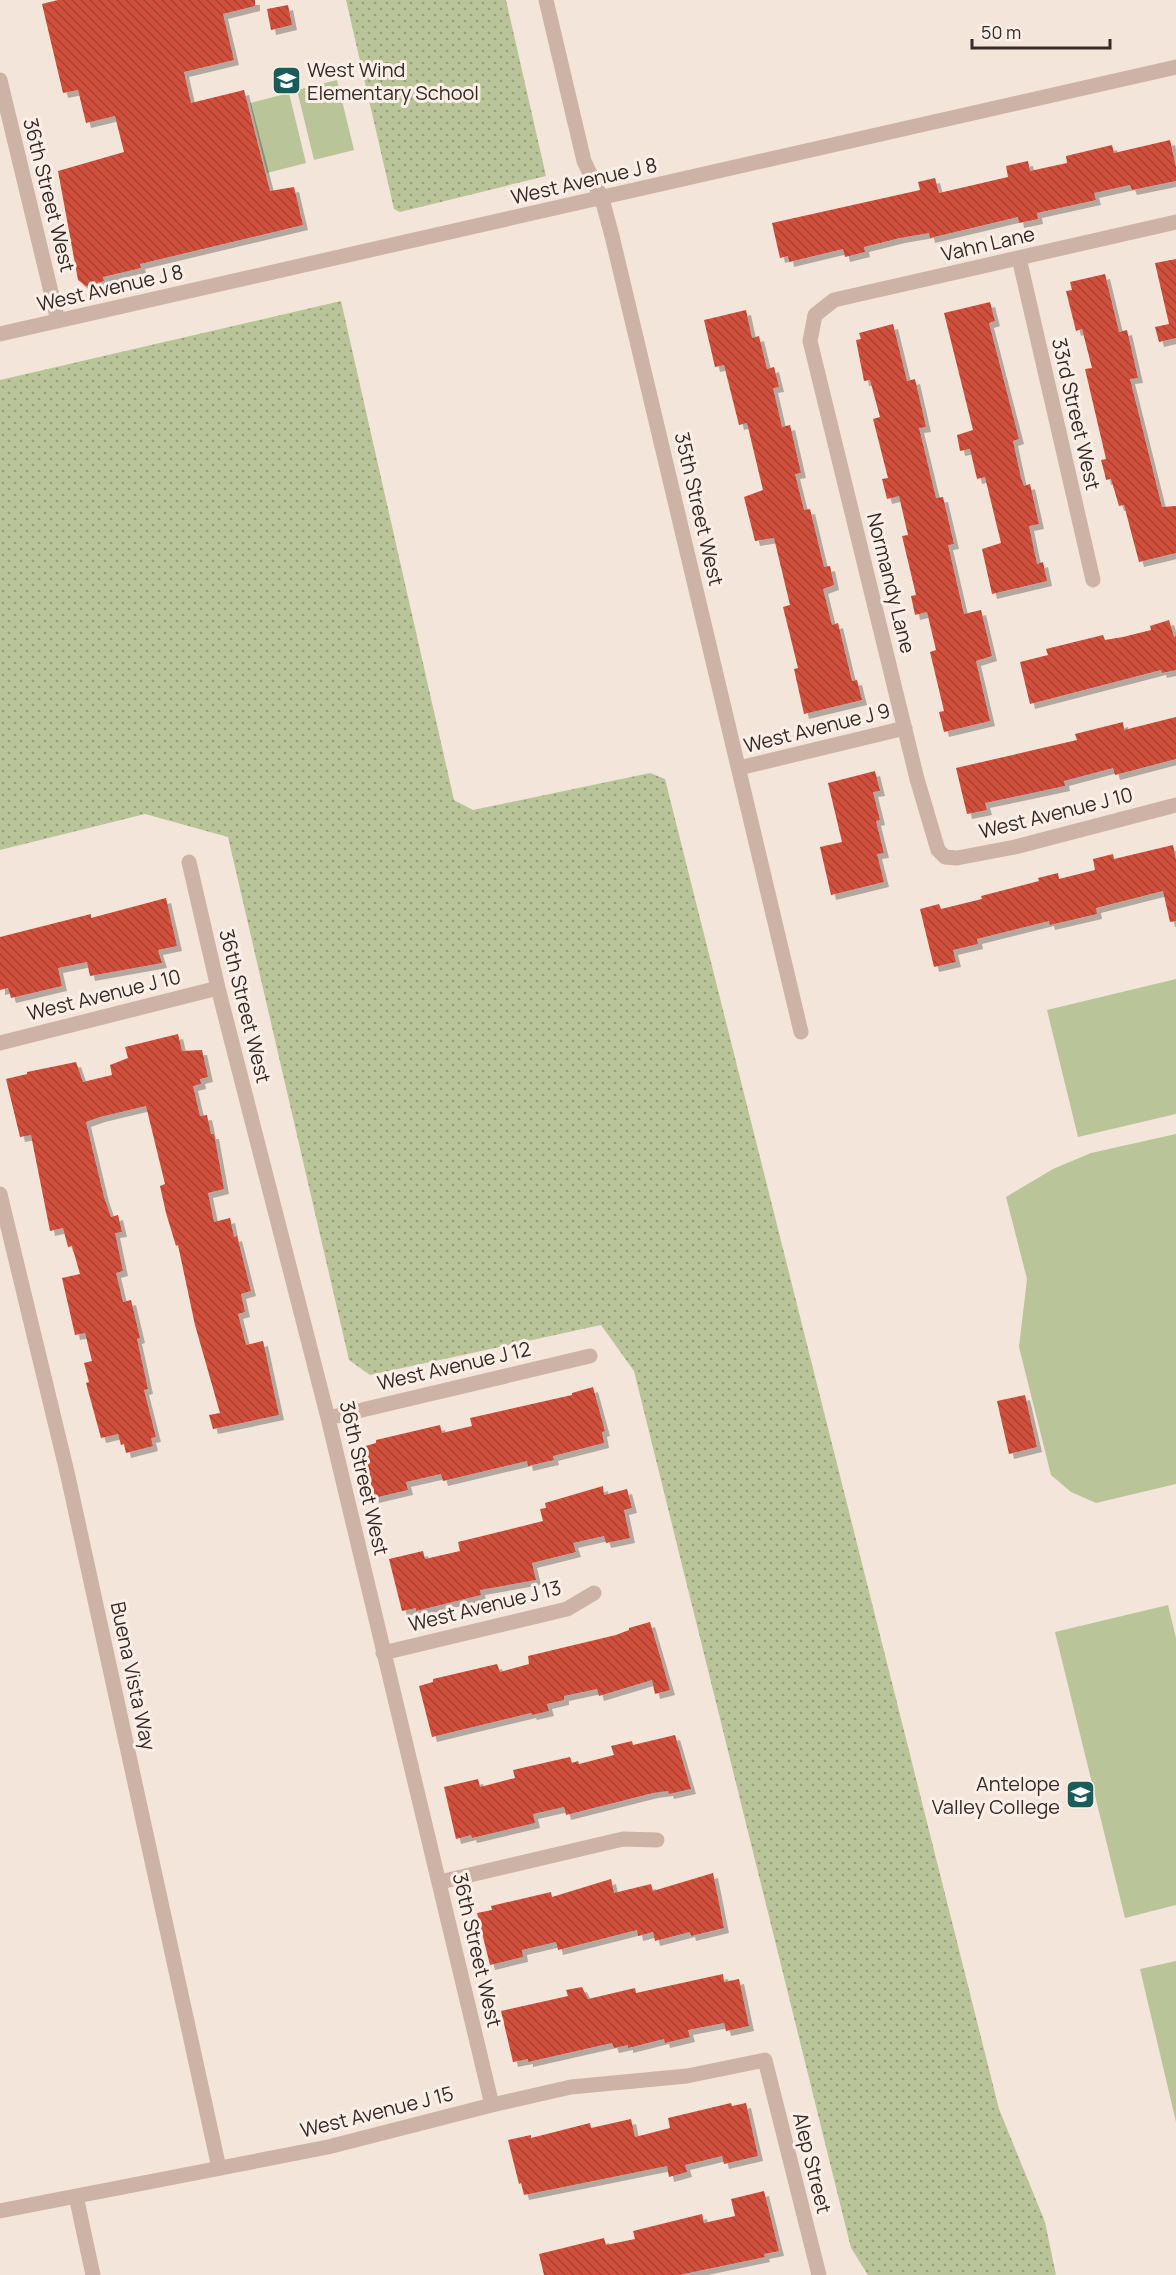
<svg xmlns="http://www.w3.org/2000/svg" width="1176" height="2275" viewBox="0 0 1176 2275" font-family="Manrope,sans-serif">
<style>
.grass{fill:url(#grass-dots)}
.park{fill:#bac499}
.building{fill:url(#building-back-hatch);filter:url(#shadow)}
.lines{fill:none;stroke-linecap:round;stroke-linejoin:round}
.minor{stroke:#cdb3a5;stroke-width:15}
.labels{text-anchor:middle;stroke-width:6;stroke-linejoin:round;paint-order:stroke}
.poi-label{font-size:20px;fill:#382a27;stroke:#fbefe7;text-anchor:start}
.street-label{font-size:20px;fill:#382a27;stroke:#fbefe7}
</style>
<defs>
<pattern id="grass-dots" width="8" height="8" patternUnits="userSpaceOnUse" patternTransform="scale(1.5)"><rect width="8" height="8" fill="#bac499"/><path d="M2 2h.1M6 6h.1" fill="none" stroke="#989f7d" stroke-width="1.8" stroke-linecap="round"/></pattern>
<pattern id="building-back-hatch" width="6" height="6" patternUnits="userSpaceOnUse" patternTransform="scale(1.5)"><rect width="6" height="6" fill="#d04f3c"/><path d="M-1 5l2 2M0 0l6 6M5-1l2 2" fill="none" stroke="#aa4232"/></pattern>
<filter id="shadow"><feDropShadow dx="5" dy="5" stdDeviation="0" flood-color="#0004"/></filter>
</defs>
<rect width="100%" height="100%" fill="#f4e5da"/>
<!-- grass -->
<path class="grass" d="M 346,0 L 506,0 L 546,176 L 400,212 L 394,209 Z
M 341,301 L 454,800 L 473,810 L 650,773 L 665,779 L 999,2109 L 1045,2222 L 1056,2275 L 868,2275 L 851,2248 L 634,1371 L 601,1325 L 370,1375 L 349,1360 L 228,837 L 145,814 L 0,850 L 0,380 Z"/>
<!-- park -->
<path class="park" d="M 337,80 L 354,150 L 314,160 L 297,90 Z
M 289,93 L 306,163 L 267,173 L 250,103 Z
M 1176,979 L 1176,1114 L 1078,1137 L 1047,1010 Z
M 1176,1134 L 1176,1484 L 1096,1503 L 1071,1492 L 1051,1475 L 1019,1347 L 1027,1279 L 1006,1197 L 1053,1169 L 1091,1153 Z
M 1168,1605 L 1176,1638 L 1176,1905 L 1125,1918 L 1055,1632 Z
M 1176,1961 L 1176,2122 L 1140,1969 Z"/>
<!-- building -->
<path class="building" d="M 58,0 L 255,0 L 255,6 L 223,14 L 234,60 L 184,72 L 191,103 L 244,90 L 270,191 L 294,187 L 303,225 L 140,264 L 141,268 L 103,277 L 104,281 L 86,286 L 78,280 L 58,171 L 124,152 L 115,116 L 86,123 L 78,90 L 63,93 L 42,4 Z
M 288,5 L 292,25 L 271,30 L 267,9 Z
M 1170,140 L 1176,167 L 1176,181 L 1132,190 L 1130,185 L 1094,193 L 1096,200 L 1037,213 L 1038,219 L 1019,223 L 1018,217 L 930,238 L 929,233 L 900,238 L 864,247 L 865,252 L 845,257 L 843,249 L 789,262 L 788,256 L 780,258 L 772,223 L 920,190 L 918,182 L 935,178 L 939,193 L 1008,177 L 1006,166 L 1028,161 L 1030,171 L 1067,163 L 1066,156 L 1112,145 L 1114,153 Z
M 1176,259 L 1176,338 L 1159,342 L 1155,327 L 1169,324 L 1155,263 Z
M 1105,274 L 1119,332 L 1127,330 L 1138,378 L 1130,379 L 1162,507 L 1176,506 L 1176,553 L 1139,562 L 1124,505 L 1119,506 L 1111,479 L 1106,480 L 1105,475 L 1101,460 L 1106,459 L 1085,369 L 1092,368 L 1082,329 L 1076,331 L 1066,291 L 1072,290 L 1070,282 Z
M 990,302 L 995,321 L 989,323 L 1019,439 L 1013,441 L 1021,478 L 1024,486 L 1030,484 L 1039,524 L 1029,526 L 1037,564 L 1043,562 L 1047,581 L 992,594 L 982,549 L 1001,543 L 985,477 L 977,479 L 970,449 L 960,451 L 957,435 L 973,430 L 944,313 Z
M 746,310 L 752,338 L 759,336 L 767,369 L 774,367 L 779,387 L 773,388 L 782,427 L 790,425 L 801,473 L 795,474 L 804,510 L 810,509 L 824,567 L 830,566 L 834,585 L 823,589 L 832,625 L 838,623 L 852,681 L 857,680 L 862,700 L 804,714 L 794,669 L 798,668 L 783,607 L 790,605 L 774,538 L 755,541 L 744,497 L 763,490 L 747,423 L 739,425 L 724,365 L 715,367 L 704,320 Z
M 893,324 L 907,381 L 915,379 L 926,427 L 919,428 L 936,498 L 943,497 L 954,544 L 948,545 L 964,614 L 981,610 L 992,656 L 976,661 L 990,721 L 944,732 L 939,712 L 944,711 L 930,652 L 936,650 L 927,612 L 915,615 L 911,596 L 916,595 L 902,536 L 908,535 L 899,496 L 887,499 L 882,479 L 888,478 L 873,419 L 880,417 L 870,380 L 864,381 L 856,340 L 861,339 L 859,333 Z
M 1169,620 L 1174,637 L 1176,636 L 1176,670 L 1162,673 L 1161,670 L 1030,704 L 1020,662 L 1048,655 L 1046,649 L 1103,635 L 1105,640 L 1123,637 L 1151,630 L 1150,626 Z
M 1176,717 L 1176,759 L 1115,775 L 1113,768 L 1064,781 L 1065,786 L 985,803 L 987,810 L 967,814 L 956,768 L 1077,740 L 1075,734 L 1123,722 L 1124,730 Z
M 875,771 L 880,791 L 873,792 L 880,820 L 876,821 L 884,853 L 877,854 L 884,882 L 831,895 L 820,847 L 842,842 L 828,783 Z
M 1173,845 L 1176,860 L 1176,921 L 1170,922 L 1163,891 L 1096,908 L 1097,914 L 1050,925 L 1049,921 L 977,939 L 978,944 L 953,950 L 956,962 L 934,967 L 920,909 L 939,904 L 941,909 L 982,899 L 981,896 L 1039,881 L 1038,878 L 1058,873 L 1059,879 L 1095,870 L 1093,859 L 1113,854 L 1114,859 Z
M 166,898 L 177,946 L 158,950 L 162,963 L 90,976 L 87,962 L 58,968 L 62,986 L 11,998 L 8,988 L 0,990 L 0,937 L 91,914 L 91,918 Z
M 178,1034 L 182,1051 L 202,1050 L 208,1077 L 200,1079 L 201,1084 L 193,1086 L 200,1116 L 207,1115 L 211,1134 L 214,1134 L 224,1189 L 208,1193 L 214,1222 L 230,1218 L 234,1237 L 237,1236 L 251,1291 L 241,1294 L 245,1312 L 238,1314 L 246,1345 L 263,1341 L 279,1415 L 213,1429 L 209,1415 L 220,1413 L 195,1325 L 178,1245 L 176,1246 L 166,1213 L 160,1186 L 165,1184 L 146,1106 L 100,1117 L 86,1122 L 104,1197 L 111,1217 L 118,1215 L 122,1232 L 115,1233 L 123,1271 L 116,1273 L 123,1302 L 131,1300 L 140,1338 L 137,1339 L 148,1389 L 144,1390 L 156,1437 L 151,1438 L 153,1446 L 126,1453 L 124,1444 L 121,1445 L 118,1434 L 101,1438 L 86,1383 L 89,1382 L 84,1363 L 92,1361 L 85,1333 L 75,1335 L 62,1278 L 80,1274 L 72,1246 L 68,1247 L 63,1228 L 50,1231 L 31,1135 L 20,1137 L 6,1079 L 27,1074 L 27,1072 L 76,1062 L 83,1082 L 112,1075 L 110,1065 L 128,1058 L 125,1047 Z
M 593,1387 L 605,1431 L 602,1432 L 604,1443 L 553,1456 L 554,1460 L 528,1466 L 527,1461 L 443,1481 L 441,1474 L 406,1482 L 408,1490 L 374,1498 L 362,1447 L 376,1443 L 376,1440 L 440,1425 L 442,1433 L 472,1426 L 470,1418 L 572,1395 L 572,1393 Z
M 1025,1395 L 1037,1447 L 1009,1454 L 997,1401 Z
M 603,1486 L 604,1495 L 627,1489 L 632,1508 L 624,1510 L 630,1538 L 606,1543 L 604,1536 L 573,1543 L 576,1552 L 532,1563 L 536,1580 L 480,1590 L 481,1595 L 416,1611 L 416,1608 L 402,1611 L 389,1559 L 423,1551 L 425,1559 L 460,1551 L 458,1542 L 543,1521 L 540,1509 L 546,1508 L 545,1503 Z
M 650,1622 L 670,1690 L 655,1694 L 652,1680 L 599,1696 L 597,1689 L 564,1696 L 564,1700 L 547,1704 L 549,1711 L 532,1715 L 531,1713 L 432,1737 L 419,1686 L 433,1682 L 433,1679 L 497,1664 L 500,1672 L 529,1664 L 528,1656 L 616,1635 L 629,1630 L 629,1628 Z
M 675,1735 L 691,1789 L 669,1794 L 668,1791 L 653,1793 L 566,1815 L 564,1807 L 533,1814 L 535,1823 L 472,1838 L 471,1835 L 456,1839 L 444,1787 L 478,1779 L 480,1787 L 515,1778 L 513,1770 L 570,1757 L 572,1763 L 578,1761 L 579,1764 L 614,1755 L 611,1746 L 632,1741 L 633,1745 Z
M 713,1873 L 724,1928 L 691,1936 L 690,1932 L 655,1941 L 653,1932 L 638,1936 L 637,1930 L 558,1950 L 556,1942 L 522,1950 L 523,1957 L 490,1965 L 477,1913 L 492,1910 L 491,1906 L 551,1892 L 552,1897 L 611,1879 L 614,1893 L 651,1884 L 653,1891 Z
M 723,1974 L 724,1982 L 739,1979 L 749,2026 L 726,2031 L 724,2023 L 688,2030 L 690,2037 L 665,2043 L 664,2039 L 628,2048 L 628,2045 L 614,2048 L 612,2043 L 528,2062 L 528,2059 L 513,2062 L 501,2011 L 568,1996 L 566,1990 L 582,1987 L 588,1999 L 635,1988 L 636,1993 Z
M 731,2103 L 732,2106 L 746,2103 L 758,2156 L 724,2164 L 722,2156 L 685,2165 L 687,2172 L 669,2177 L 667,2166 L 524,2195 L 521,2183 L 519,2184 L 508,2140 L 531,2135 L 531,2138 L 590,2123 L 591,2128 L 631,2119 L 635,2137 L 670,2128 L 668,2118 Z
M 764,2191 L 779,2251 L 764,2254 L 765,2257 L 679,2275 L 544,2275 L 539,2254 L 604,2238 L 606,2245 L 635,2239 L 633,2231 L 702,2214 L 704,2223 L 735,2216 L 731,2199 Z"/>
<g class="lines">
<!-- minor -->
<path class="minor" d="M 546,0 L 584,161 L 602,199 L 612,236 L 801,1032
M 0,80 L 58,321
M 1176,222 L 834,300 L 815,315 L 810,341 L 917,779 L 938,850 L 945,857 L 957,858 L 1015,847 L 1176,805
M 1019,258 L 1093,580
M 0,334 L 1176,67
M 739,768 L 905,728
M 189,862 L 218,988 L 328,1418 L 492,2105
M 0,1043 L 218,988
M 0,1194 L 67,1472 L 219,2168
M 328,1418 L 590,1356
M 383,1653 L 567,1609 L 594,1593
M 440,1882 L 623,1839 L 657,1840
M 76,2196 L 93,2275
M 0,2211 L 328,2147 L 492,2105 L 571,2087 L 687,2076 L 765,2060 L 819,2275"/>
</g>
<!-- icons -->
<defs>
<symbol id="school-square" viewBox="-11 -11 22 22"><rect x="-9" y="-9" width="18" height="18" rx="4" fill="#195d5a" stroke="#fbefe7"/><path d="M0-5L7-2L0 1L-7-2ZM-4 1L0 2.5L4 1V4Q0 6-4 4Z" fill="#fff"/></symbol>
<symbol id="university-square" viewBox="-11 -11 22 22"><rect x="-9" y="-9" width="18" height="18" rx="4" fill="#195d5a" stroke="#fbefe7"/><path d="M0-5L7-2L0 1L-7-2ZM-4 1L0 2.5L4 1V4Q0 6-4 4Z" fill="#fff"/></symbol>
</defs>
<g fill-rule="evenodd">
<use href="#school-square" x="270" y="64" width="33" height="33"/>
<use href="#university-square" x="1064" y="1778" width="33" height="33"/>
</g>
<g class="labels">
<!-- poi labels -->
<g class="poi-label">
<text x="307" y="77">West Wind<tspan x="307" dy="23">Elementary School</tspan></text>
<text x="1060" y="1791" text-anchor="end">Antelope<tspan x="1060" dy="23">Valley College</tspan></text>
</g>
<!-- street labels -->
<g class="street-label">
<text transform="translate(584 181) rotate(-13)" y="7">West Avenue J 8</text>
<text transform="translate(49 195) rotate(76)" y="7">36th Street West</text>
<text transform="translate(988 244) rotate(-13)" y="7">Vahn Lane</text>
<text transform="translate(110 288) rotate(-13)" y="7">West Avenue J 8</text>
<text transform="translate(1076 414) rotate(77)" y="7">33rd Street West</text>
<text transform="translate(699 509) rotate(77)" y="7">35th Street West</text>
<text transform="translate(891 583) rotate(76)" y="7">Normandy Lane</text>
<text transform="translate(817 728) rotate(-14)" y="7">West Avenue J 9</text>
<text transform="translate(1056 813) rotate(-14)" y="7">West Avenue J 10</text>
<text transform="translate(104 995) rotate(-14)" y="7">West Avenue J 10</text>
<text transform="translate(245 1006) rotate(76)" y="7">36th Street West</text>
<text transform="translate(454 1366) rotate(-13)" y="7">West Avenue J 12</text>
<text transform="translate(364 1478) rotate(77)" y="7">36th Street West</text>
<text transform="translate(485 1606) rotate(-14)" y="7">West Avenue J 13</text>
<text transform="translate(133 1676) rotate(78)" y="7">Buena Vista Way</text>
<text transform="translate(477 1950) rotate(77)" y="7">36th Street West</text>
<text transform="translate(377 2112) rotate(-14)" y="7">West Avenue J 15</text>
<text transform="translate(812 2163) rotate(76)" y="7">Alep Street</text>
</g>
</g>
<!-- scale -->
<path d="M972 39v9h138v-9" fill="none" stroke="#382a27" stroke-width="3"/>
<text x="981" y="39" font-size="18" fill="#382a27" stroke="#fbefe7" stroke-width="4.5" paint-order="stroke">50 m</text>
</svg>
